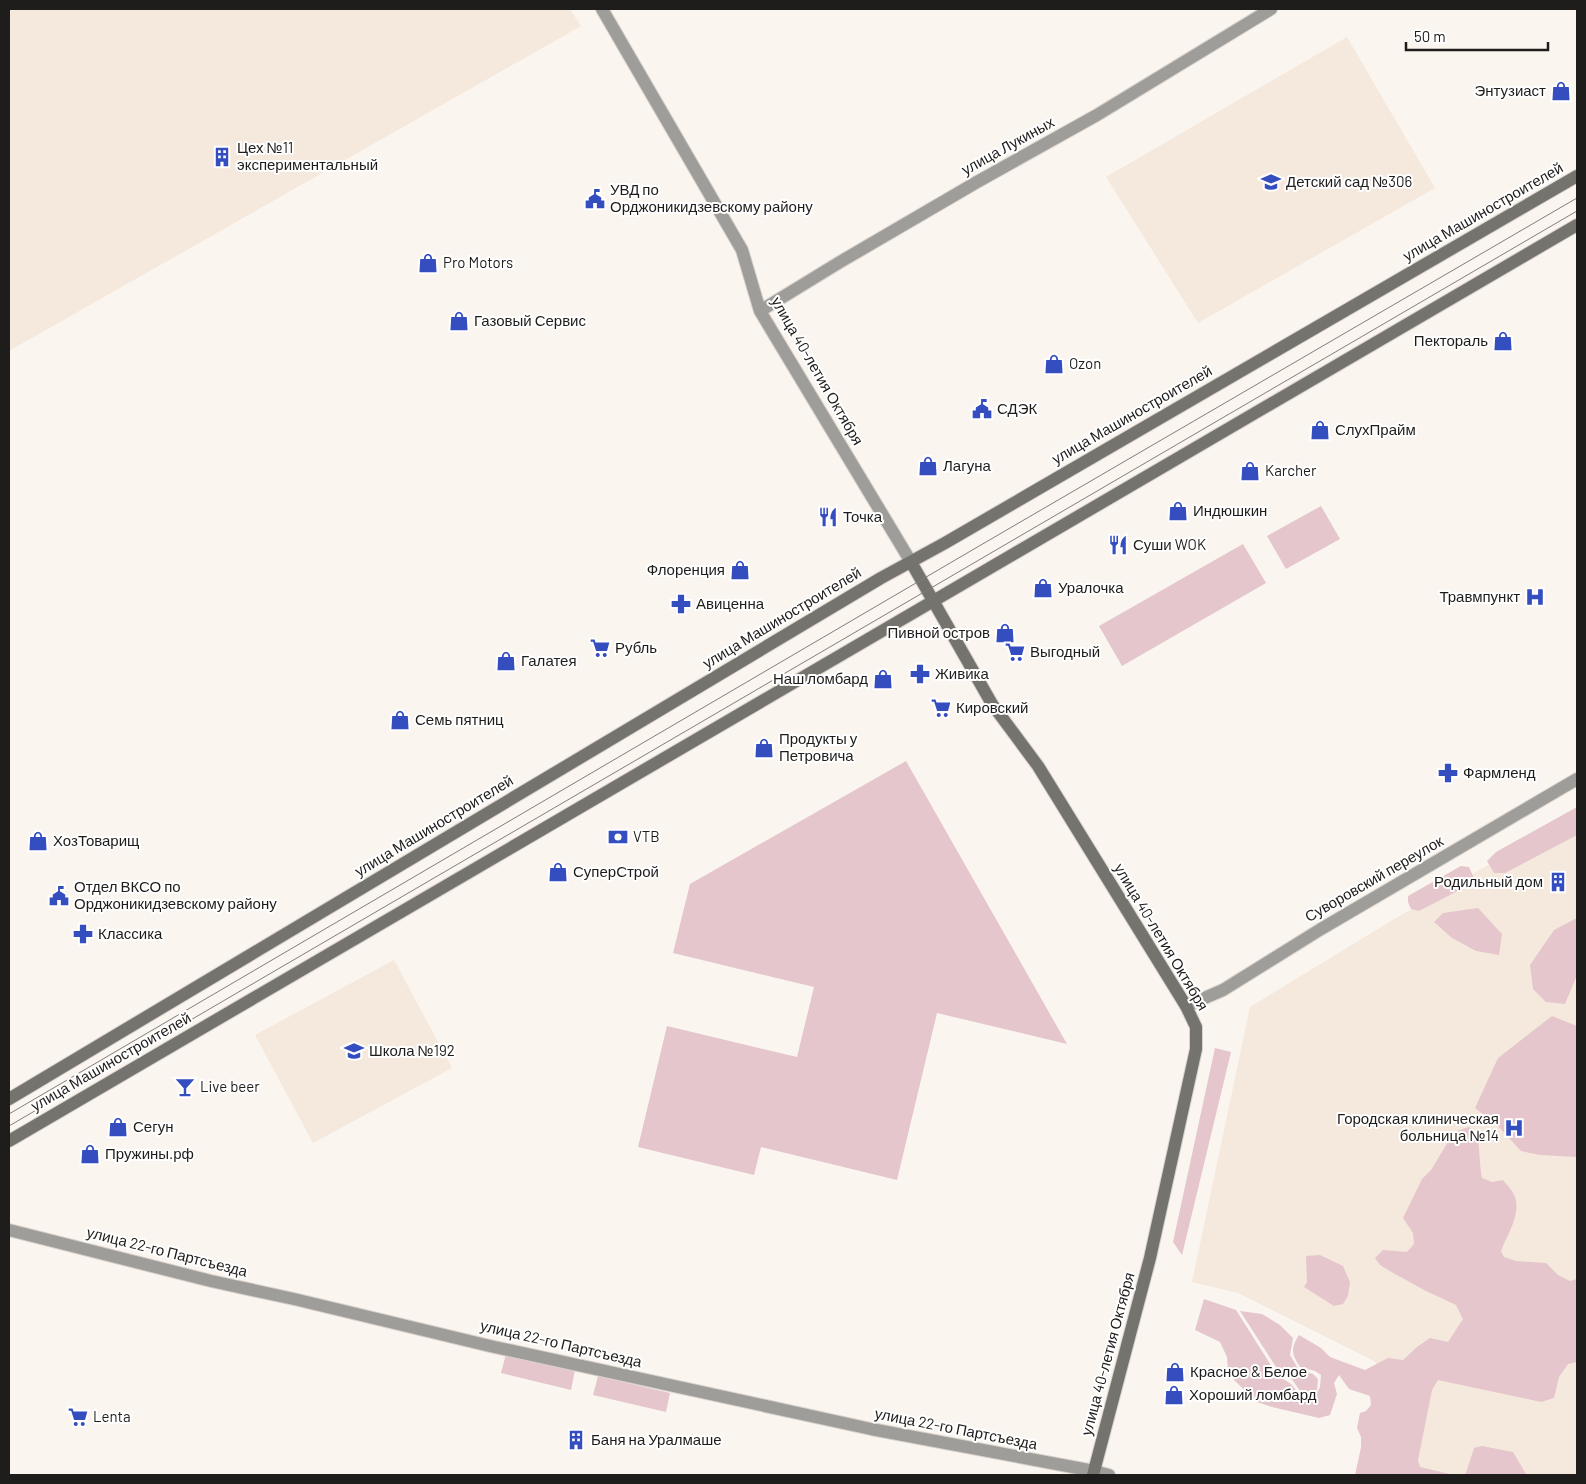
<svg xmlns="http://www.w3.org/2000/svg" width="1586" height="1484" viewBox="0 0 1586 1484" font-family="Barlow,sans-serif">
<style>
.built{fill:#f5e9dd}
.green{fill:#e4c6cc}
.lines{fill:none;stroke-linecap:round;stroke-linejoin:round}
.minor-casing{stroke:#d8d2cd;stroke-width:14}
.tertiary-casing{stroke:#d8d2cd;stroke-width:14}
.secondary-casing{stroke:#d8d2cd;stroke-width:14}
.minor{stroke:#9e9d9a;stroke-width:12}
.tertiary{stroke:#9e9d9a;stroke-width:12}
.secondary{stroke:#74736e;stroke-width:12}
.tram{stroke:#817e7a;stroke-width:1}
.labels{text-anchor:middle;stroke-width:4;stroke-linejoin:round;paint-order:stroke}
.poi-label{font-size:15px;fill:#1f1d1b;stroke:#fff;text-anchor:start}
.street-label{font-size:15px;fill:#1f1d1b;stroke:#fff}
</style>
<rect width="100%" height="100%" fill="#fbf5ef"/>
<!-- built -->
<path class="built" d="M 9,9 L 570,9 L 581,26 L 9,351 Z
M 1347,37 L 1435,188 L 1198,323 L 1106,177 Z
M 1577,814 L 1577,1475 L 1368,1475 L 1389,1378 L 1374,1361 L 1238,1293 L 1192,1282 L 1250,1007 L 1391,921 Z
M 394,960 L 452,1068 L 313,1143 L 255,1035 Z"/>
<!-- green -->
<path class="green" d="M 1321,506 L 1340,539 L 1286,569 L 1267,536 Z
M 1243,544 L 1266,583 L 1122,666 L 1099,626 Z
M 906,761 L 1067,1044 L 937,1013 L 897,1180 L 761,1147 L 754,1175 L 638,1147 L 667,1026 L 797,1057 L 814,987 L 673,953 L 690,884 Z
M 1577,807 L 1577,835 L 1505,873 L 1494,873 L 1487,861 L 1496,852 Z
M 1461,866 L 1469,867 L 1474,878 L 1471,884 L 1419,911 L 1411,909 L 1408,902 L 1408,896 Z
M 1478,908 L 1502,934 L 1499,955 L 1476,951 L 1452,938 L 1434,922 L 1443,913 Z
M 1577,918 L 1577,975 L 1565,1004 L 1546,1002 L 1533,989 L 1530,965 L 1554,930 Z
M 1552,1016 L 1577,1026 L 1577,1157 L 1540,1155 L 1521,1151 L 1497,1125 L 1475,1108 L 1498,1058 Z
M 1215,1048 L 1231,1052 L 1182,1255 L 1173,1242 Z
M 1469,1127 L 1477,1133 C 1480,1149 1479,1163 1482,1178 L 1492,1182 L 1503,1180 C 1507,1185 1513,1191 1515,1197 C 1521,1215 1507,1235 1501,1251 L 1504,1257 L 1516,1261 L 1546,1263 L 1558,1275 L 1570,1281 L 1577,1279 L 1577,1362 L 1568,1364 L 1559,1377 L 1554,1398 L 1541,1402 L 1438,1380 L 1432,1390 L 1418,1460 L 1420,1467 L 1454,1475 L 1355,1475 L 1361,1447 L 1361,1437 L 1357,1428 L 1360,1413 L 1366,1411 L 1371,1405 L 1370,1396 L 1349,1389 L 1339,1375 L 1334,1383 L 1337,1394 L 1330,1415 L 1319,1418 L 1272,1407 L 1257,1402 L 1235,1381 L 1228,1371 L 1227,1357 L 1220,1342 L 1195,1330 L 1204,1299 L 1236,1310 L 1277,1375 L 1291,1384 L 1300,1395 L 1313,1400 L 1320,1387 L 1321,1375 L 1315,1371 L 1300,1367 C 1292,1354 1290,1349 1299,1335 L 1321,1348 L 1330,1357 L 1365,1370 L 1388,1358 L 1403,1360 L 1417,1347 L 1430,1338 L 1448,1342 L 1463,1319 L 1456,1305 L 1426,1291 L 1395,1274 L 1380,1265 L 1375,1258 L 1383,1250 L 1407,1252 L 1414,1244 L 1413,1233 L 1403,1218 L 1422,1179 L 1431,1170 L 1454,1132 Z
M 1320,1255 L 1343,1266 L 1350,1282 L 1348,1296 L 1343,1304 L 1334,1306 L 1304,1287 L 1307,1282 L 1306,1256 Z
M 1240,1311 L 1262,1314 L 1280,1325 L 1293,1338 L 1290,1355 L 1299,1370 L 1313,1374 L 1318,1379 L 1317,1390 L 1309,1395 L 1300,1391 L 1291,1378 L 1278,1370 Z
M 506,1354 L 575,1370 L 571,1390 L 501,1373 Z
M 598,1376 L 670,1393 L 666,1412 L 593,1395 Z
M 1482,1446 L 1513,1452 L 1526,1474 L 1531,1475 L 1463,1475 L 1466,1473 L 1474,1448 Z"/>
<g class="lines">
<defs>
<path id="minor" d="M 602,9 L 742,250 L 760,311 L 911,562
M 760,311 L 840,262 L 977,182 L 1097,115 L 1271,9
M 9,1230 L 211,1281 L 294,1299 L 490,1346 L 871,1429 L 1094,1471 L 1109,1475"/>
<path id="tertiary" d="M 1186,1006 L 1223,990 L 1321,929 L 1577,779"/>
<path id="secondary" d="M 911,562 L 992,704 L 1038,766 L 1186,1006 L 1196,1027 L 1196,1049 L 1150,1258 L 1093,1475
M 9,1099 L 881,578 L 945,543 L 1577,176
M 9,1141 L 1577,225"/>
</defs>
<!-- minor casing -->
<use href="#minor" class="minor-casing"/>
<!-- tertiary casing -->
<use href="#tertiary" class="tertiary-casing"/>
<!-- secondary casing -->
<use href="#secondary" class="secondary-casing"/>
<!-- minor -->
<use href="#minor" class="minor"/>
<!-- tertiary -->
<use href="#tertiary" class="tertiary"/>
<!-- secondary -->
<use href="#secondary" class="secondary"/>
<!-- tram -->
<path class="tram" d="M 9,1114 L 974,549 L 1577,198
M 9,1126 L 1577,211"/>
</g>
<!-- icons -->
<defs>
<symbol id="shop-bare" viewBox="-9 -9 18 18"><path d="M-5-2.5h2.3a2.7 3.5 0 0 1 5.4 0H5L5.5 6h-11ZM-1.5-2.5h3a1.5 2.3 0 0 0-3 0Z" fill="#344ec0" stroke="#fff" stroke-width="2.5" paint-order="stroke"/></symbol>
<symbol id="building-bare" viewBox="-9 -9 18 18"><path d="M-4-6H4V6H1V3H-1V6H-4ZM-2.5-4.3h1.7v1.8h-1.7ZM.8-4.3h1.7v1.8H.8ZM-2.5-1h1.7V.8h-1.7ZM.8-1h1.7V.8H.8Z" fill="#344ec0" stroke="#fff" stroke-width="2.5" paint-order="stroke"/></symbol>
<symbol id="school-bare" viewBox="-9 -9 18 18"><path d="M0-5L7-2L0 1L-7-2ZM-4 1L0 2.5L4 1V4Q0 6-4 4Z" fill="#344ec0" stroke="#fff" stroke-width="2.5" paint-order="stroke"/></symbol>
<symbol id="civic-bare" viewBox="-9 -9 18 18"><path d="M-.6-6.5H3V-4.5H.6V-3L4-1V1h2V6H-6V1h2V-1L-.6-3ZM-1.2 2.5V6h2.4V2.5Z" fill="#344ec0" stroke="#fff" stroke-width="2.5" paint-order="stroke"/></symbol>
<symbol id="restaurant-bare" viewBox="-9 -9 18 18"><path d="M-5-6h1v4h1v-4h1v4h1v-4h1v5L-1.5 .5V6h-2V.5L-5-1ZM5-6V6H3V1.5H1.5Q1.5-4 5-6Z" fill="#344ec0" stroke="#fff" stroke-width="2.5" paint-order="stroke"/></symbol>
<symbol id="hospital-bare" viewBox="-9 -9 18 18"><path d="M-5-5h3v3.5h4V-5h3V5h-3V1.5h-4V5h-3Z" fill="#344ec0" stroke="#fff" stroke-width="2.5" paint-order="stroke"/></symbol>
<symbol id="pharmacy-bare" viewBox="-9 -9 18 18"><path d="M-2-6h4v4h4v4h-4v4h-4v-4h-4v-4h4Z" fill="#344ec0" stroke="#fff" stroke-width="2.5" paint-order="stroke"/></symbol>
<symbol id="supermarket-bare" viewBox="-9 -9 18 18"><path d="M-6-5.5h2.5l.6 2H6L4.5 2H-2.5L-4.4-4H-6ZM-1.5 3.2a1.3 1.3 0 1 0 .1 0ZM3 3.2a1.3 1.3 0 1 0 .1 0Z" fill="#344ec0" stroke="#fff" stroke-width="2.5" paint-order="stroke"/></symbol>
<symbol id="bank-bare" viewBox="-9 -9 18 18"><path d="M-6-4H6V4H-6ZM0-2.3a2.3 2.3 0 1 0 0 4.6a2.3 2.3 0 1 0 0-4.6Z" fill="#344ec0" stroke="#fff" stroke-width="2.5" paint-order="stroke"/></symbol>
<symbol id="bar-bare" viewBox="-9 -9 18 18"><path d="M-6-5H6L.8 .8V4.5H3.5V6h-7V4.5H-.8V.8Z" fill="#344ec0" stroke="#fff" stroke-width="2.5" paint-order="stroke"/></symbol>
</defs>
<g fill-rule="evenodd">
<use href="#shop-bare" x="1547" y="77" width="28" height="28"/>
<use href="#building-bare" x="208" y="143" width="28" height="28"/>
<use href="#school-bare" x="1257" y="168" width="28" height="28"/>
<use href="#civic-bare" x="581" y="185" width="28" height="28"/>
<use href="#shop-bare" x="414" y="249" width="28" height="28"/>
<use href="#shop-bare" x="445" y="307" width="28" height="28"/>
<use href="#shop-bare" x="1489" y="327" width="28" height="28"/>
<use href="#shop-bare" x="1040" y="350" width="28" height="28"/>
<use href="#civic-bare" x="968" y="395" width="28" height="28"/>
<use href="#shop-bare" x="1306" y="416" width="28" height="28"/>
<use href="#shop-bare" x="914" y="452" width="28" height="28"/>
<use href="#shop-bare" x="1236" y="457" width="28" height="28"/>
<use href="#shop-bare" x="1164" y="497" width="28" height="28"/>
<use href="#restaurant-bare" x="814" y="503" width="28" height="28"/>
<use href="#restaurant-bare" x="1104" y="531" width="28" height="28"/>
<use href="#shop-bare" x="726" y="556" width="28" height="28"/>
<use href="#shop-bare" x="1029" y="574" width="28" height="28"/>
<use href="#hospital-bare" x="1521" y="583" width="28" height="28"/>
<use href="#pharmacy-bare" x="667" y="590" width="28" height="28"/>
<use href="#shop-bare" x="991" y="619" width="28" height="28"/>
<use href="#supermarket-bare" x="586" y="634" width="28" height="28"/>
<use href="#supermarket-bare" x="1001" y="638" width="28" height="28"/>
<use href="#shop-bare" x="492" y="647" width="28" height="28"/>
<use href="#pharmacy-bare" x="906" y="660" width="28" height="28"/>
<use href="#shop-bare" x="869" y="665" width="28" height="28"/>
<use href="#supermarket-bare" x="927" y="694" width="28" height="28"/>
<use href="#shop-bare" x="386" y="706" width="28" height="28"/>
<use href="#shop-bare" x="750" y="734" width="28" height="28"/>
<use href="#pharmacy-bare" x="1434" y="759" width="28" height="28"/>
<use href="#bank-bare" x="604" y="823" width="28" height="28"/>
<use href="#shop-bare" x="24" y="827" width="28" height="28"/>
<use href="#shop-bare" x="544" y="858" width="28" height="28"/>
<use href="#building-bare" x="1544" y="868" width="28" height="28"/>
<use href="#civic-bare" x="45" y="882" width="28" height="28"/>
<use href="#pharmacy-bare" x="69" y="920" width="28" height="28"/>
<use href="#school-bare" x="340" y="1037" width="28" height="28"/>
<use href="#bar-bare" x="171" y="1073" width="28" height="28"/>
<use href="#shop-bare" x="104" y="1113" width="28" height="28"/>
<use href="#hospital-bare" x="1500" y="1114" width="28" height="28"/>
<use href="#shop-bare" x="76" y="1140" width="28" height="28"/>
<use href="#shop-bare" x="1161" y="1358" width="28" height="28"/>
<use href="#shop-bare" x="1160" y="1381" width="28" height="28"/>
<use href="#supermarket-bare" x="64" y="1403" width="28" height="28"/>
<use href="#building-bare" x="562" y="1426" width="28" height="28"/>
</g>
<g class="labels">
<!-- poi labels -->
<g class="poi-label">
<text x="1546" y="96" text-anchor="end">Энтузиаст</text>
<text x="237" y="153">Цех №11<tspan x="237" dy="17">экспериментальный</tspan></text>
<text x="1286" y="187">Детский сад №306</text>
<text x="610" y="195">УВД по<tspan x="610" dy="17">Орджоникидзевскому району</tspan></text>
<text x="443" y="268">Pro Motors</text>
<text x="474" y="326">Газовый Сервис</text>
<text x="1488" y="346" text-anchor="end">Пектораль</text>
<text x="1069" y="369">Ozon</text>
<text x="997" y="414">СДЭК</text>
<text x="1335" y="435">СлухПрайм</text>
<text x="943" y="471">Лагуна</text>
<text x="1265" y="476">Karcher</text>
<text x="1193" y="516">Индюшкин</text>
<text x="843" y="522">Точка</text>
<text x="1133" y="550">Суши WOK</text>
<text x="725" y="575" text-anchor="end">Флоренция</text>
<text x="1058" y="593">Уралочка</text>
<text x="1520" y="602" text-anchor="end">Травмпункт</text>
<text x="696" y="609">Авиценна</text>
<text x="990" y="638" text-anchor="end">Пивной остров</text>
<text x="615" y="653">Рубль</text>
<text x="1030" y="657">Выгодный</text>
<text x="521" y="666">Галатея</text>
<text x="935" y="679">Живика</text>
<text x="868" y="684" text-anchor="end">Наш ломбард</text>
<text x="956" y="713">Кировский</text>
<text x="415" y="725">Семь пятниц</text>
<text x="779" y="744">Продукты у<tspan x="779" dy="17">Петровича</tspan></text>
<text x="1463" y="778">Фармленд</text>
<text x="633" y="842">VTB</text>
<text x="53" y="846">ХозТоварищ</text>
<text x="573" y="877">СуперСтрой</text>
<text x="1543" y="887" text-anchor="end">Родильный дом</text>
<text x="74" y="892">Отдел ВКСО по<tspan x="74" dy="17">Орджоникидзевскому району</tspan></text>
<text x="98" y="939">Классика</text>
<text x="369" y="1056">Школа №192</text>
<text x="200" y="1092">Live beer</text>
<text x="1499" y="1124" text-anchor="end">Городская клиническая<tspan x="1499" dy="17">больница №14</tspan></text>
<text x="133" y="1132">Сегун</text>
<text x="105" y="1159">Пружины.рф</text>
<text x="1190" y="1377">Красное &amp; Белое</text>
<text x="1189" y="1400">Хороший ломбард</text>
<text x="93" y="1422">Lenta</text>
<text x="591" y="1445">Баня на Уралмаше</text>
</g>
<!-- street labels -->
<g class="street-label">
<text transform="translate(1008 146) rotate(-29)" y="5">улица Лукиных</text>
<text transform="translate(1483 212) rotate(-30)" y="5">улица Машиностроителей</text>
<text transform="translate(817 371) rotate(60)" y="5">улица 40-летия Октября</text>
<text transform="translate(1132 415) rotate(-30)" y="5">улица Машиностроителей</text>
<text transform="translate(782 618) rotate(-31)" y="5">улица Машиностроителей</text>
<text transform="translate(434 826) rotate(-31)" y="5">улица Машиностроителей</text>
<text transform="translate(1374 879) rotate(-30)" y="5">Суворовский переулок</text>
<text transform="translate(1161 937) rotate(59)" y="5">улица 40-летия Октября</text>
<text transform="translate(111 1062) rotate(-30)" y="5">улица Машиностроителей</text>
<text transform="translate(167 1252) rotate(14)" y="5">улица 22-го Партсъезда</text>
<text transform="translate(561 1344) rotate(13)" y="5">улица 22-го Партсъезда</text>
<text transform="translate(1108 1354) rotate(-75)" y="5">улица 40-летия Октября</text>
<text transform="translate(956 1429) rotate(11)" y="5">улица 22-го Партсъезда</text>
</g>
</g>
<!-- border -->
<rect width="1586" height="1484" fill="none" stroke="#1f1d1b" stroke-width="20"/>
<!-- scale -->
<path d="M1406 42v8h142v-8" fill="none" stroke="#1f1d1b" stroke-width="2.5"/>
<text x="1414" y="42" font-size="15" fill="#1f1d1b" stroke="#ffffff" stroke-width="4" paint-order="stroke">50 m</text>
</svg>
